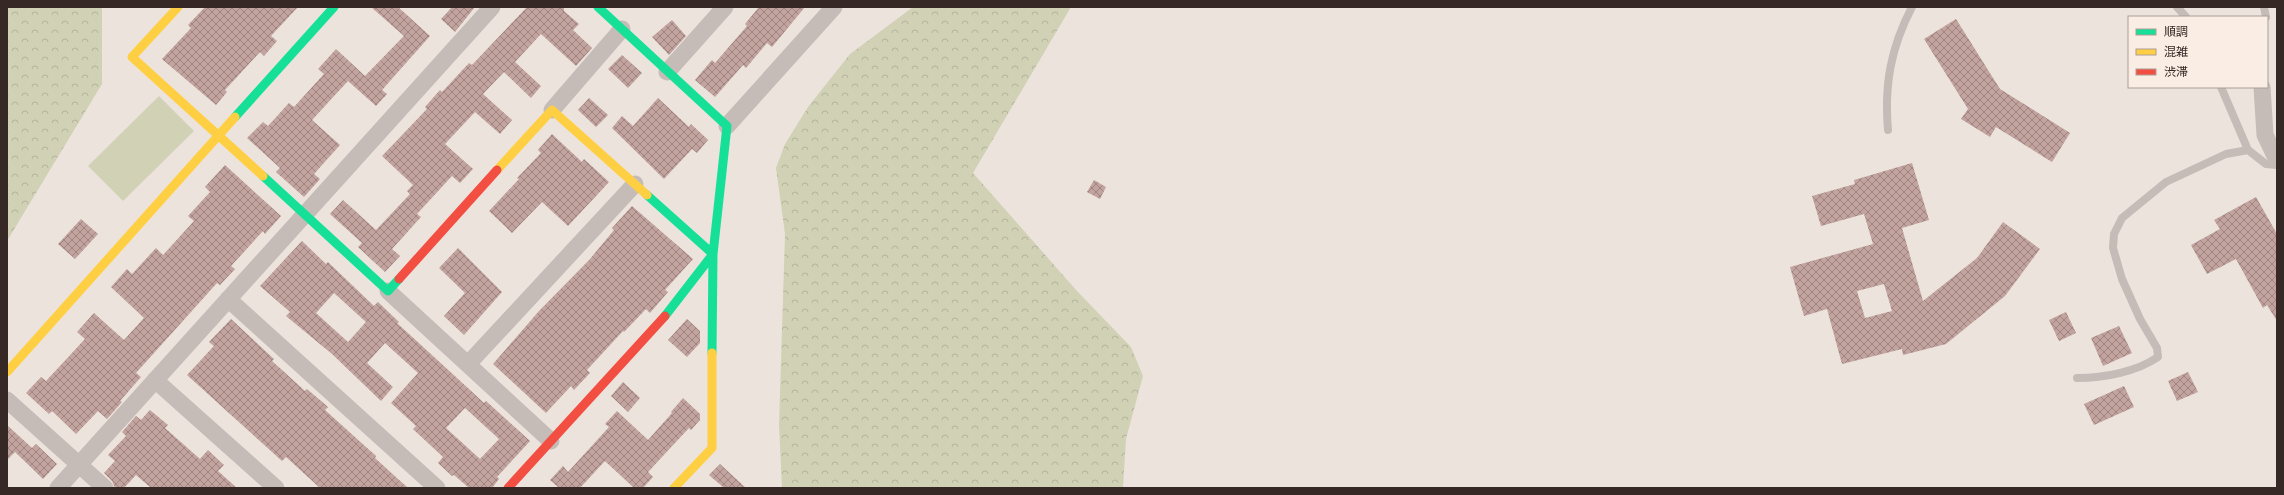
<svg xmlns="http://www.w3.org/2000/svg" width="2284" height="495" viewBox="0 0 2284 495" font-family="Quicksand,'Noto Sans JP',sans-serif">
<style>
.forest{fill:url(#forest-crowns)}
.garden{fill:#d1d1b6}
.building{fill:url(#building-cross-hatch);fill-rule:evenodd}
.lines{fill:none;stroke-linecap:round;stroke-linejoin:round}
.lane{stroke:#c5bbb7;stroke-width:8}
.street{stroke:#c5bbb7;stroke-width:17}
.fast{stroke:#16e098;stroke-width:9}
.slow{stroke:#ffcf43;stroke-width:9}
.jam{stroke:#f24e42;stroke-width:9}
</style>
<defs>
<pattern id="forest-crowns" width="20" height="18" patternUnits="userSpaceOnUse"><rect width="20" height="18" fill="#d1d1b6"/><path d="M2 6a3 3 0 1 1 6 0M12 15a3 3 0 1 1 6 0" fill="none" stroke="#b4b39c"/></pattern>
<pattern id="building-cross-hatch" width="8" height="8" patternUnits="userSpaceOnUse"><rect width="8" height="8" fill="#c2a39e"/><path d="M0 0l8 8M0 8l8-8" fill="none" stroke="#9e8581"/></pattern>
</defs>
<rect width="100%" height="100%" fill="#ede3dd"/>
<!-- forest -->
<path class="forest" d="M 7,7 L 102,7 L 102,84 L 7,241 Z
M 913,7 L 1071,7 L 973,173 L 1077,291 L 1131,347 L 1143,376 L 1126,439 L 1123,488 L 782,488 L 779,425 L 785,234 L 776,168 L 785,144 L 808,107 L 850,54 Z"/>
<!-- garden -->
<path class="garden" d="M 159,96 L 194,131 L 123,201 L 88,166 Z"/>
<!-- building -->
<path class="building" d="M 205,7 L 298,7 L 271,36 L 277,41 L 264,56 L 260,52 L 225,90 L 227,92 L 216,105 L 162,59 L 191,28 L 188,25 Z
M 371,7 L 398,7 L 430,36 L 382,90 L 387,94 L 376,106 L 348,81 L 312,120 L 340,145 L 314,174 L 320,179 L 304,197 L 276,172 L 280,168 L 247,138 L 263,122 L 268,126 L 289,103 L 294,107 L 324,74 L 318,69 L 336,49 L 365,76 L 404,36 Z
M 452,7 L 475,7 L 455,32 L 441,19 Z
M 527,7 L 564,7 L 564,11 L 579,24 L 573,30 L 592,48 L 576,66 L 541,34 L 515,62 L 541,86 L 531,98 L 504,72 L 483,94 L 512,120 L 500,134 L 475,112 L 445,144 L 473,169 L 460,183 L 452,176 L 417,214 L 421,217 L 392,249 L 400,256 L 385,272 L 358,247 L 362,243 L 330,214 L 343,200 L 376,230 L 410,194 L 407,191 L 413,185 L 382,156 L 427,109 L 425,107 L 440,90 L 442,92 L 469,63 L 472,65 Z
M 759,7 L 805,7 L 772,47 L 767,43 L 746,68 L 743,65 L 715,97 L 695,80 L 712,60 L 715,63 L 747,26 L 745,24 Z
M 1956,19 L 2000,89 L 2070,133 L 2052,162 L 1996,127 L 1990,137 L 1961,119 L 1968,109 L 1924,39 Z
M 672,20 L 686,36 L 669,55 L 652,37 Z
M 622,55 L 642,73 L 628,88 L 608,69 Z
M 589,98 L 608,115 L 596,127 L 578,110 Z
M 658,98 L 689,127 L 691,124 L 708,140 L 697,153 L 692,149 L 664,179 L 612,128 L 622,116 L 633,126 Z
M 552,134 L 582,162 L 584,159 L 609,182 L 568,226 L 542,202 L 512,233 L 489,211 L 519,179 L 517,178 L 541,153 L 538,150 Z
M 1912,163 L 1929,220 L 1902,228 L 1923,301 L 1977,258 L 2003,222 L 2040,249 L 2005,296 L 1946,344 L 1903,355 L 1902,349 L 1842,364 L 1827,309 L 1804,316 L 1790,267 L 1873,244 L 1864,214 L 1821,226 L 1812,196 L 1855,184 L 1854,180 ZM 1884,284 L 1892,311 L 1865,318 L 1857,291 Z
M 225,165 L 281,216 L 265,234 L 263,231 L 231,266 L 235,269 L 220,285 L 217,283 L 136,373 L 141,377 L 120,401 L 122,402 L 107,419 L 98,411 L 76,434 L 52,411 L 49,414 L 26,393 L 41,377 L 46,381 L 85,339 L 77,332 L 94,313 L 124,340 L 144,318 L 111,287 L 127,269 L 132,274 L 156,248 L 163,255 L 194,221 L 188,216 L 210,192 L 205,187 Z
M 1094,180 L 1106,187 L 1100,199 L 1087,192 Z
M 2256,197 L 2277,234 L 2277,321 L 2267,305 L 2263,308 L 2236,259 L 2207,274 L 2191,245 L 2220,229 L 2214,220 Z
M 632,206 L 693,259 L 665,290 L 668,292 L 650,313 L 646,309 L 624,332 L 623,331 L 587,370 L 590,373 L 574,390 L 571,386 L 546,413 L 493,364 L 539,311 L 590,259 L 614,230 L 612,228 Z
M 81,219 L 98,234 L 75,259 L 58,244 Z
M 302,241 L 326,264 L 328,262 L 374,306 L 378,302 L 399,322 L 397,323 L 457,378 L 484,403 L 486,401 L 530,441 L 497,477 L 499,479 L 492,488 L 469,488 L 454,475 L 452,476 L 438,463 L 443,457 L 413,429 L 416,426 L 391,403 L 418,373 L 385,343 L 367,363 L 393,387 L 381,401 L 332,354 L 286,316 L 290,312 L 260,286 ZM 334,293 L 366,322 L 348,342 L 316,313 ZM 465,408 L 499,439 L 480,459 L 446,428 Z
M 458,248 L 502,292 L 464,335 L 444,316 L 465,293 L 439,268 Z
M 2066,312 L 2076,333 L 2059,341 L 2049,320 Z
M 231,319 L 274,359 L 272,361 L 305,391 L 307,389 L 328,407 L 325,410 L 376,456 L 375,458 L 408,488 L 320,488 L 286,457 L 282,461 L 187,375 L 214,346 L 209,342 Z
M 687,319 L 700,331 L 700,343 L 687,357 L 668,340 Z
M 2119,326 L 2132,353 L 2103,366 L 2091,338 Z
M 2188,372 L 2198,392 L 2177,401 L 2168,381 Z
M 623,382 L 640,398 L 628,412 L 611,396 Z
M 2124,386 L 2134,407 L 2094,425 L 2084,404 Z
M 683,398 L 700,414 L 700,420 L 691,430 L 689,428 L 648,472 L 653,477 L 643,488 L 634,488 L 605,461 L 580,488 L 559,488 L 550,480 L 563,466 L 568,472 L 609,427 L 605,424 L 617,411 L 648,440 L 672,413 L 671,412 Z
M 150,410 L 168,425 L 165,428 L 200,459 L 208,450 L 224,465 L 218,471 L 237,488 L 151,488 L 136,475 L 124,488 L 115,488 L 112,481 L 104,473 L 115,461 L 108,455 L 126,436 L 122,432 L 136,416 L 141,420 Z
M 7,425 L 32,448 L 36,444 L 57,464 L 43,479 L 15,452 L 7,460 Z
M 720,464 L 746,488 L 724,488 L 709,475 Z"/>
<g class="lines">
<!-- lane -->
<path class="lane" d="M 2177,7 L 2186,17
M 2264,7 L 2266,17
M 2221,87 L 2248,150 L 2266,164 L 2277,165
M 1888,130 C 1884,85 1891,47 1912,7
M 2077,378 C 2104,378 2136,372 2158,357 L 2157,348 L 2140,319 L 2122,279 L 2113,248 L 2114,234 L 2122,218 L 2166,182 L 2226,154 L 2248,150"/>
<!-- street -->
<path class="street" d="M 667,72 L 725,7
M 2262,87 L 2265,135 L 2277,160
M 552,110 L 622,29
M 727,126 L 834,7
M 388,291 L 551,441
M 228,299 L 437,488
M 468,364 L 635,184
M 155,380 L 276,488
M 7,400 L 105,488
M 58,488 L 492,7"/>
<!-- fast -->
<path class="fast" d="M 598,7 L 727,126 L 713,254 L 712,353
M 235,117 L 334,7
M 263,176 L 388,291 L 399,279
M 647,195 L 713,254
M 665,316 L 713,254"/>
<!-- slow -->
<path class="slow" d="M 178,7 L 132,57 L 263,176
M 497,170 L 552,110 L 647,195
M 7,372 L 235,117
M 674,488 L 712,448 L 712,353"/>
<!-- jam -->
<path class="jam" d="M 399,279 L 497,170
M 508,488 L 665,316"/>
</g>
<!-- border -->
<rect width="2284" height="495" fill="none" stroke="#362825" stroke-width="16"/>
<!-- legend -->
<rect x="2128" y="16" width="140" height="72" fill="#faede4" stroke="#ac9e98"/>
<rect x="2136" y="29" width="20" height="6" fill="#16e098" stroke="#ac9e98"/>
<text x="2164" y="36" font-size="12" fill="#362825">順調</text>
<rect x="2136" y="49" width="20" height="6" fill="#ffcf43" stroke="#ac9e98"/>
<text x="2164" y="56" font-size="12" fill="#362825">混雑</text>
<rect x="2136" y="69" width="20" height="6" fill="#f24e42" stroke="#ac9e98"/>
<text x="2164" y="76" font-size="12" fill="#362825">渋滞</text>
</svg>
